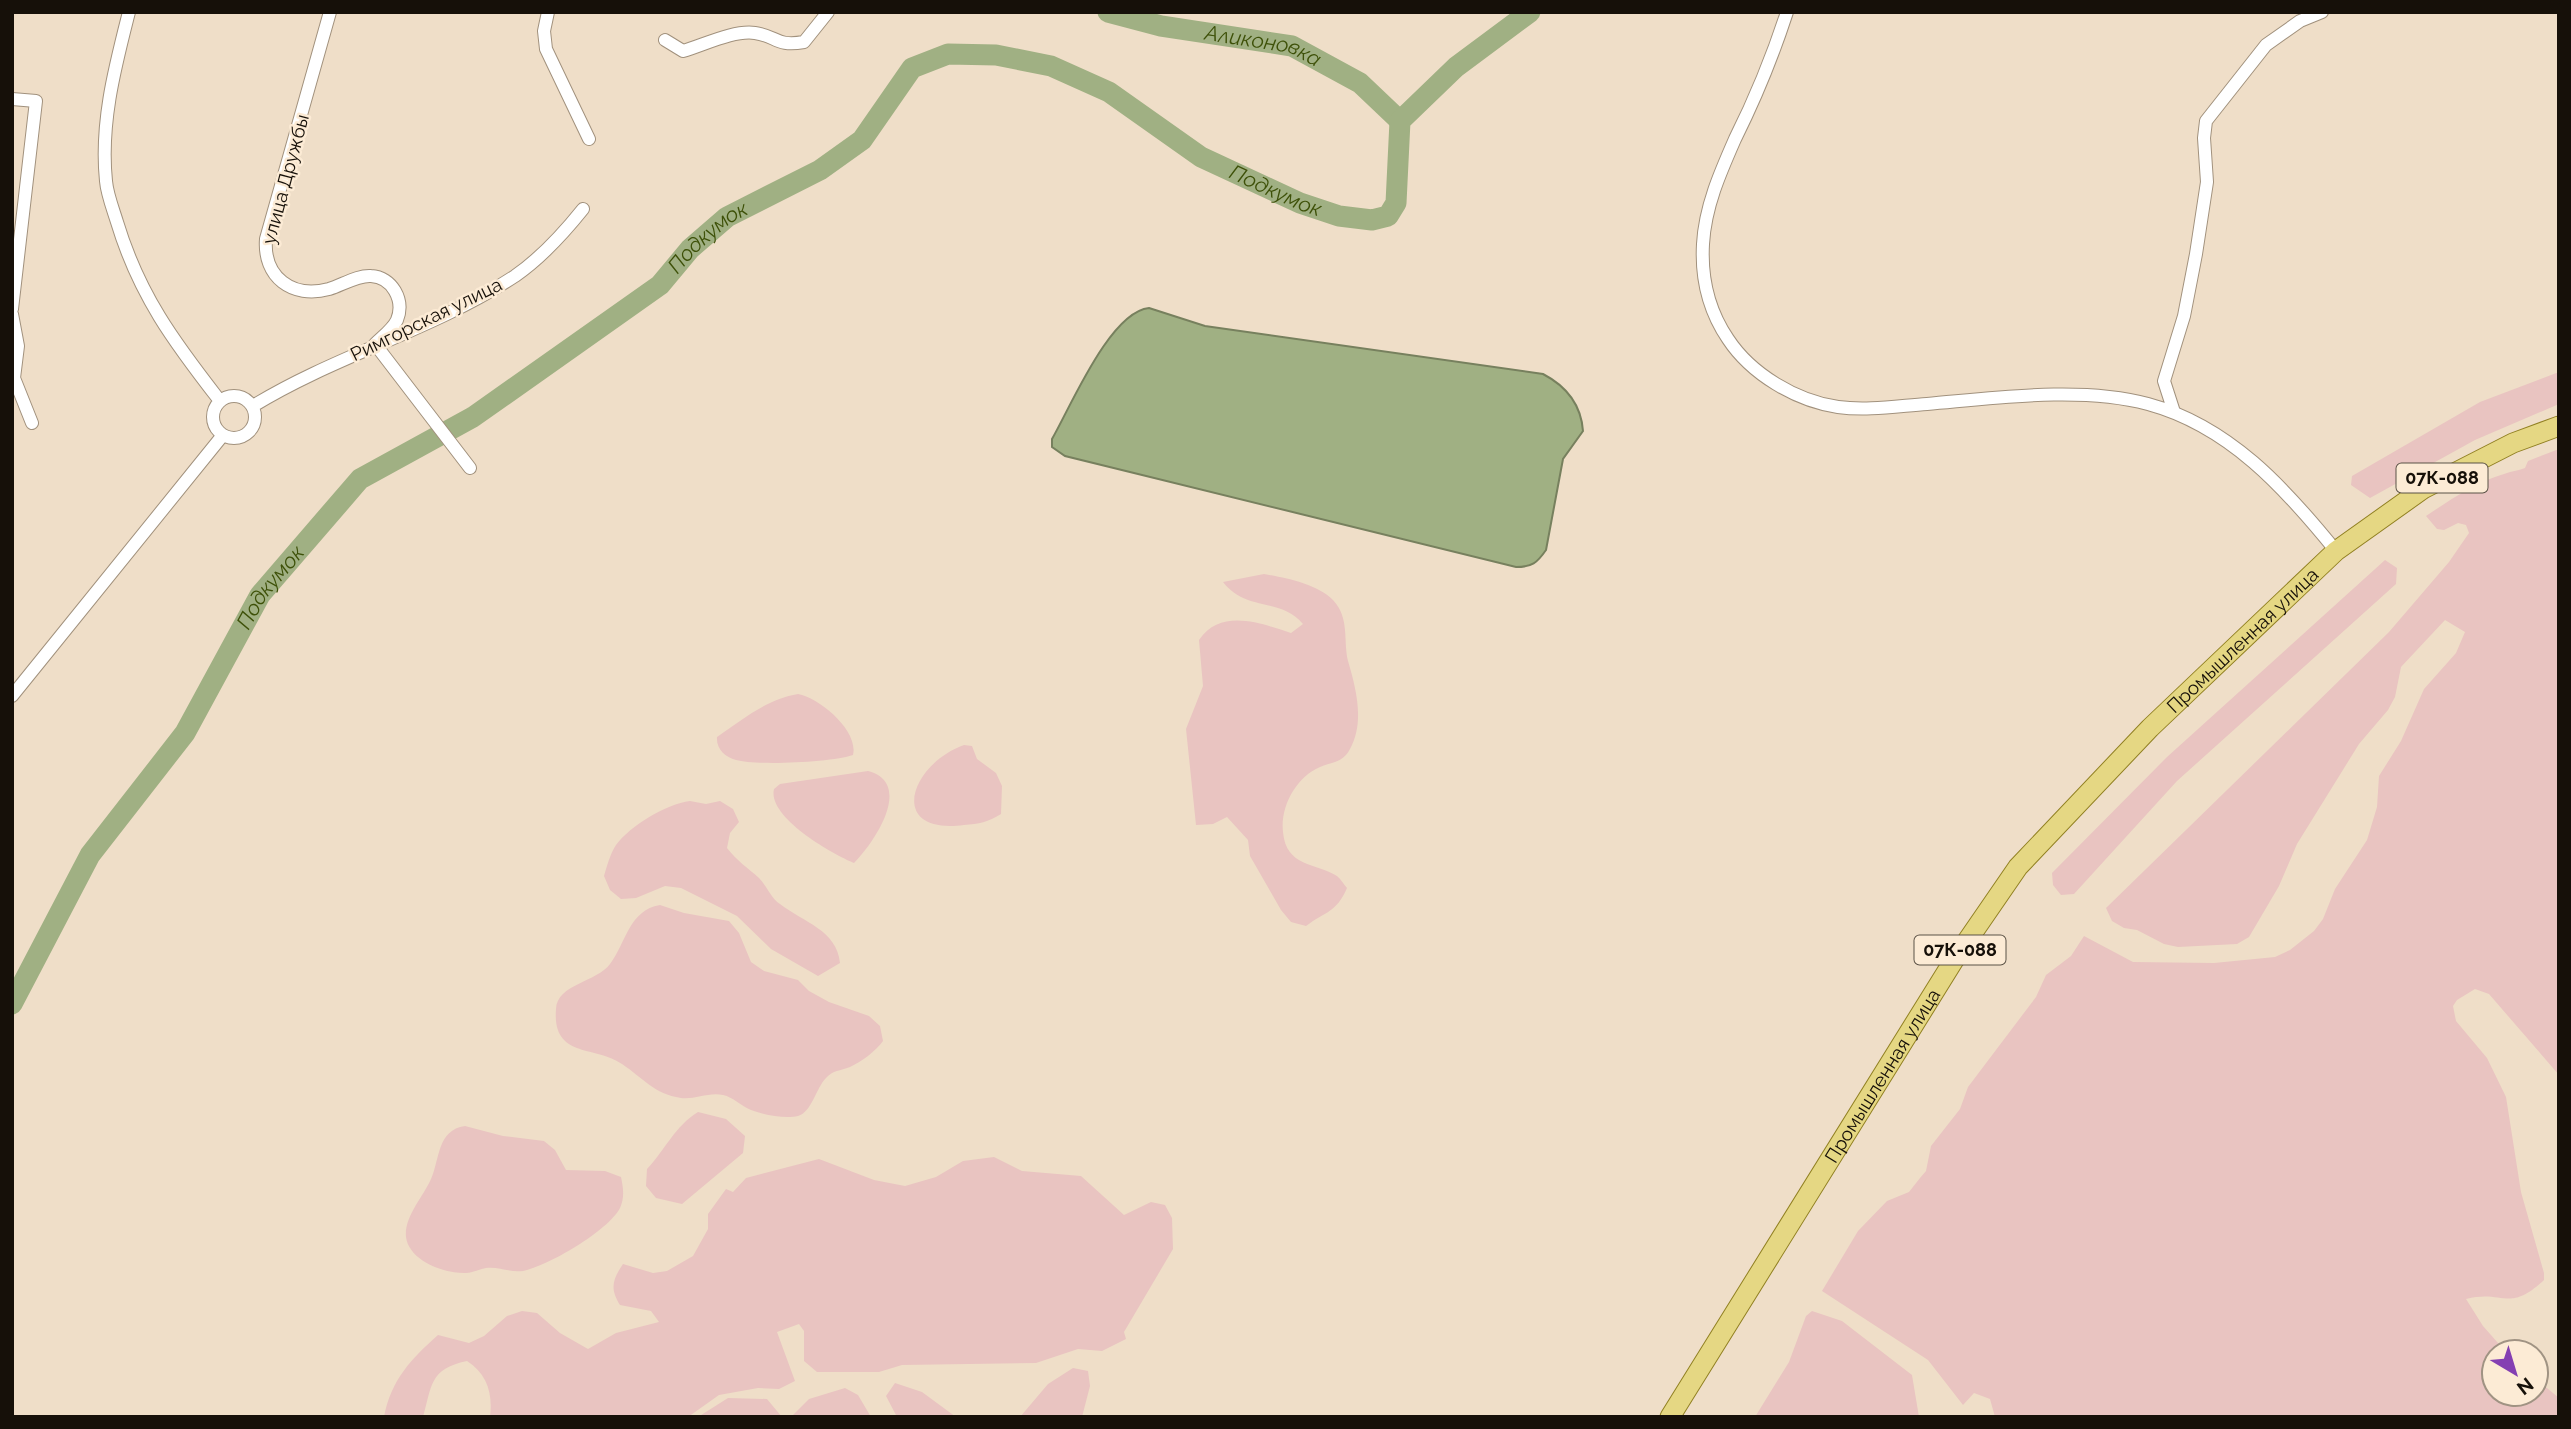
<svg xmlns="http://www.w3.org/2000/svg" width="2571" height="1429" viewBox="0 0 2571 1429" font-family="Raleway,sans-serif">
<style>
.green{fill:#e9c4c1}
.water{fill:#a0b083;stroke:#77805e;stroke-width:2}
.lines{fill:none;stroke-linecap:round;stroke-linejoin:round}
.river{stroke:#a0b083;stroke-width:21}
.street-casing{stroke:#a1917d;stroke-width:14}
.primary-casing{stroke:#918022;stroke-width:21}
.street{stroke:#fff;stroke-width:12}
.primary{stroke:#e5d783;stroke-width:19}
.labels{text-anchor:middle;stroke-width:5;stroke-linejoin:round;paint-order:stroke}
.shield{fill:#fcebd5;stroke:#5b5246;stroke-width:2}
.shield-label{font-size:18px;font-weight:bold;fill:#161009}
.street-label{font-size:19px;fill:#161009;stroke:#fcebd5}
.water-label{font-size:21px;font-style:italic;fill:#3e5109;stroke:#fcebd5}
</style>
<rect width="100%" height="100%" fill="#efdec8"/>
<!-- green -->
<path class="green" d="M 2559,372 L 2559,404 L 2475,440 L 2370,498 L 2351,485 L 2352,476 L 2480,402 Z
M 2559,449 L 2559,1075 L 2489,994 L 2475,989 L 2457,1000 L 2453,1006 L 2456,1021 L 2487,1058 L 2506,1097 L 2521,1192 L 2544,1273 L 2544,1280 C 2508,1314 2504,1289 2466,1299 L 2483,1326 L 2506,1352 L 2494,1352 L 2494,1394 L 2536,1394 L 2536,1379 L 2559,1398 L 2559,1417 L 1995,1417 L 1990,1399 L 1974,1393 L 1963,1405 L 1928,1360 L 1822,1291 L 1858,1231 L 1887,1201 L 1909,1192 L 1920,1178 L 1926,1171 L 1931,1146 L 1960,1109 L 1968,1087 L 2036,997 L 2046,975 L 2071,956 L 2084,936 L 2133,962 L 2214,963 L 2275,957 L 2290,950 L 2314,931 L 2323,919 L 2335,889 L 2367,840 L 2377,807 L 2379,776 L 2401,741 L 2424,689 L 2456,653 L 2465,632 L 2445,620 L 2401,667 L 2395,697 L 2388,710 L 2359,744 L 2297,844 L 2279,886 L 2249,937 L 2237,944 L 2178,947 L 2164,944 L 2137,930 L 2124,928 L 2112,921 L 2106,908 L 2389,632 L 2449,562 L 2469,533 L 2466,525 L 2458,523 L 2444,530 L 2437,529 L 2426,516 C 2450,500 2476,482 2504,474 C 2511,471 2518,471 2525,468 L 2528,461 Z
M 2385,560 L 2397,568 L 2396,584 L 2177,781 L 2074,894 L 2061,895 L 2053,885 L 2052,873 L 2167,757 Z
M 1264,574 C 1286,578 1317,584 1333,600 C 1350,618 1343,640 1348,661 C 1356,688 1365,722 1350,749 C 1344,762 1332,762 1320,767 C 1296,777 1280,807 1283,832 C 1286,867 1316,863 1337,876 C 1341,879 1344,885 1347,888 C 1336,913 1326,911 1306,926 L 1291,922 L 1281,910 L 1250,856 L 1248,840 L 1227,817 L 1213,824 L 1196,825 L 1186,729 L 1203,686 L 1199,640 C 1221,608 1260,623 1291,633 L 1303,624 C 1280,597 1246,612 1223,582 Z
M 798,694 C 820,698 859,731 853,755 C 833,762 758,766 736,760 C 725,757 716,749 717,737 C 742,720 767,699 798,694 Z
M 964,745 L 972,746 L 977,759 L 996,773 L 1002,786 L 1001,814 C 988,822 979,824 964,825 C 887,835 909,765 964,745 Z
M 868,771 C 914,783 875,842 854,863 C 832,854 767,817 774,789 L 780,784 Z
M 690,801 L 706,804 L 720,801 L 733,809 L 739,822 L 730,833 L 727,848 C 737,861 748,868 759,878 C 767,886 771,898 780,904 C 803,922 837,930 840,963 L 818,976 L 771,949 L 737,916 L 681,888 L 665,886 L 636,898 L 621,899 L 610,890 L 604,876 C 607,866 610,854 616,845 C 630,826 666,804 690,801 Z
M 660,905 L 684,913 L 729,921 L 739,933 L 751,962 L 764,971 L 798,980 L 809,991 L 829,1002 L 869,1016 L 880,1026 L 883,1041 C 876,1051 861,1062 850,1067 C 840,1071 833,1070 826,1078 C 816,1088 812,1112 798,1116 C 785,1119 764,1115 751,1110 C 741,1106 733,1097 723,1095 C 708,1092 694,1100 681,1098 C 654,1094 643,1078 622,1064 C 595,1045 552,1059 556,1009 C 557,984 597,982 610,964 C 626,943 629,910 660,905 Z
M 698,1112 L 726,1119 L 745,1136 L 743,1153 L 682,1204 L 656,1198 L 646,1186 L 647,1169 C 665,1150 675,1126 698,1112 Z
M 465,1126 L 503,1136 L 544,1141 L 555,1150 L 566,1170 L 605,1171 L 621,1177 C 623,1187 625,1197 620,1208 C 608,1231 548,1266 523,1271 C 510,1273 498,1266 486,1268 C 480,1269 472,1273 466,1273 C 445,1274 409,1261 406,1237 C 404,1217 423,1197 431,1179 C 440,1159 437,1130 465,1126 Z
M 994,1157 L 1022,1171 L 1081,1176 L 1124,1215 L 1151,1202 L 1165,1205 L 1172,1218 L 1173,1249 L 1124,1332 L 1126,1339 L 1102,1351 L 1078,1349 L 1036,1363 L 902,1365 L 879,1372 L 817,1372 L 804,1361 L 804,1331 L 799,1324 L 777,1332 L 795,1381 L 779,1389 L 758,1388 L 719,1395 L 688,1417 L 490,1417 C 493,1393 487,1374 467,1361 C 429,1369 432,1386 423,1417 L 384,1417 C 391,1380 411,1359 438,1335 L 469,1343 L 484,1336 L 507,1316 L 522,1311 L 537,1313 L 560,1333 L 588,1349 L 616,1333 L 659,1322 L 651,1311 L 620,1305 C 610,1289 612,1280 623,1264 L 653,1273 L 667,1271 L 693,1256 L 708,1229 L 708,1214 L 726,1189 L 733,1192 L 746,1178 L 819,1159 L 874,1180 L 905,1186 L 936,1177 L 963,1161 Z
M 1812,1311 L 1842,1321 L 1912,1375 L 1919,1417 L 1755,1417 L 1789,1362 L 1806,1316 Z
M 1073,1368 L 1088,1371 L 1090,1386 L 1082,1417 L 1020,1417 L 1048,1384 Z
M 895,1383 L 922,1392 L 956,1417 L 897,1417 L 886,1396 Z
M 845,1388 L 858,1395 L 871,1417 L 791,1417 L 809,1399 Z
M 728,1398 L 767,1399 L 782,1417 L 698,1417 Z"/>
<!-- water -->
<path class="water" d="M 1149,308 L 1205,326 L 1543,374 C 1566,386 1581,404 1583,431 L 1563,459 L 1546,550 C 1537,563 1532,567 1516,567 L 1065,456 L 1052,447 L 1052,439 C 1071,406 1110,312 1149,308 Z"/>
<g class="lines">
<!-- river -->
<g class="river">
<path id="s1" d="M 1108,12 L 1161,26 L 1292,46 L 1360,83 L 1400,121"/>
<path id="s2" d="M 12,1004 L 90,855 L 185,733 L 260,595 L 360,479 L 473,417 L 660,285 L 690,249 L 727,217 L 820,170 L 862,140 L 912,68 L 948,54 L 996,55 L 1051,66 L 1109,92 L 1201,157 L 1300,203 L 1339,216 L 1372,220 L 1388,216 L 1396,203 L 1400,121 L 1456,67 L 1530,12"/>
</g>
<defs>
<path id="street" d="M 129,12 C 115,67 100,123 106,181 C 107,194 113,209 117,222 C 139,295 174,342 220,401
M 330,12 L 266,239 C 263,277 292,299 329,289 C 342,285 358,275 371,276 C 392,277 405,300 397,320 C 393,329 382,337 375,344
M 548,12 L 544,31 L 546,49 L 589,139
M 1787,12 C 1773,55 1755,99 1735,139 C 1720,173 1705,207 1703,244 C 1701,279 1709,311 1728,339 C 1751,374 1796,401 1838,407 C 1867,411 1898,406 1927,404 C 1996,398 2081,386 2148,404 C 2229,426 2285,488 2336,551
M 665,40 L 683,51 C 704,45 733,30 755,33 C 777,36 776,47 804,42 L 828,12
M 12,99 L 36,101 L 12,309
M 12,314 L 18,346 L 14,378 L 32,423
M 375,344 L 470,468
M213 417a21 21 0 1 1 42 0a21 21 0 1 1-42 0Z
M 253,406 C 336,355 433,330 515,276 C 541,258 563,234 583,209
M 2174,412 L 2164,381 L 2184,316 L 2196,254 L 2207,182 L 2204,138 L 2206,121 L 2266,45 L 2300,21 L 2322,12
M 12,696 L 223,435"/>
<g id="primary">
<path id="s3" d="M 1670,1417 L 1954,960 L 2018,867 L 2150,728 L 2336,551 L 2423,489 L 2513,443 L 2559,426"/>
</g>
</defs>
<!-- street casing -->
<use href="#street" class="street-casing"/>
<!-- primary casing -->
<use href="#primary" class="primary-casing"/>
<!-- street -->
<use href="#street" class="street"/>
<!-- primary -->
<use href="#primary" class="primary"/>
</g>
<g class="labels">
<!-- shield labels -->
<g class="shield">
<rect x="2396.5" y="463.5" width="91" height="29" rx="5"/>
<rect x="1914.5" y="935.5" width="91" height="29" rx="5"/>
</g>
<g class="shield-label">
<text x="2442" y="484">07К-088</text>
<text x="1960" y="956">07К-088</text>
</g>
<!-- street labels -->
<g class="street-label">
<text transform="translate(285 179) rotate(-75)" y="7">улица Дружбы</text>
<text transform="translate(426 319) rotate(-26)" y="7">Римгорская улица</text>
<text dy="7" stroke="none"><textPath href="#s3" startOffset="970">Промышленная улица</textPath></text>
<text dy="7" stroke="none"><textPath href="#s3" startOffset="402">Промышленная улица</textPath></text>
</g>
<!-- water labels -->
<g class="water-label">
<text dy="7" stroke="none"><textPath href="#s1" startOffset="159">Аликоновка</textPath></text>
<text dy="7" stroke="none"><textPath href="#s2" startOffset="1731">Подкумок</textPath></text>
<text dy="7" stroke="none"><textPath href="#s2" startOffset="1059">Подкумок</textPath></text>
<text dy="7" stroke="none"><textPath href="#s2" startOffset="492">Подкумок</textPath></text>
</g>
</g>
<!-- border -->
<rect width="2571" height="1429" fill="none" stroke="#161009" stroke-width="28"/>
<!-- north arrow -->
<g transform="translate(2515 1373) rotate(142)"><circle r="33" fill="#fcebd5" stroke="#a09383" stroke-width="2"/>
<path d="M0-5L12 26L0 18L-12 26Z" fill="#843fb2"/>
<text y="-10" font-size="19" font-weight="bold" text-anchor="middle" fill="#161009">N</text>
</g>
</svg>
